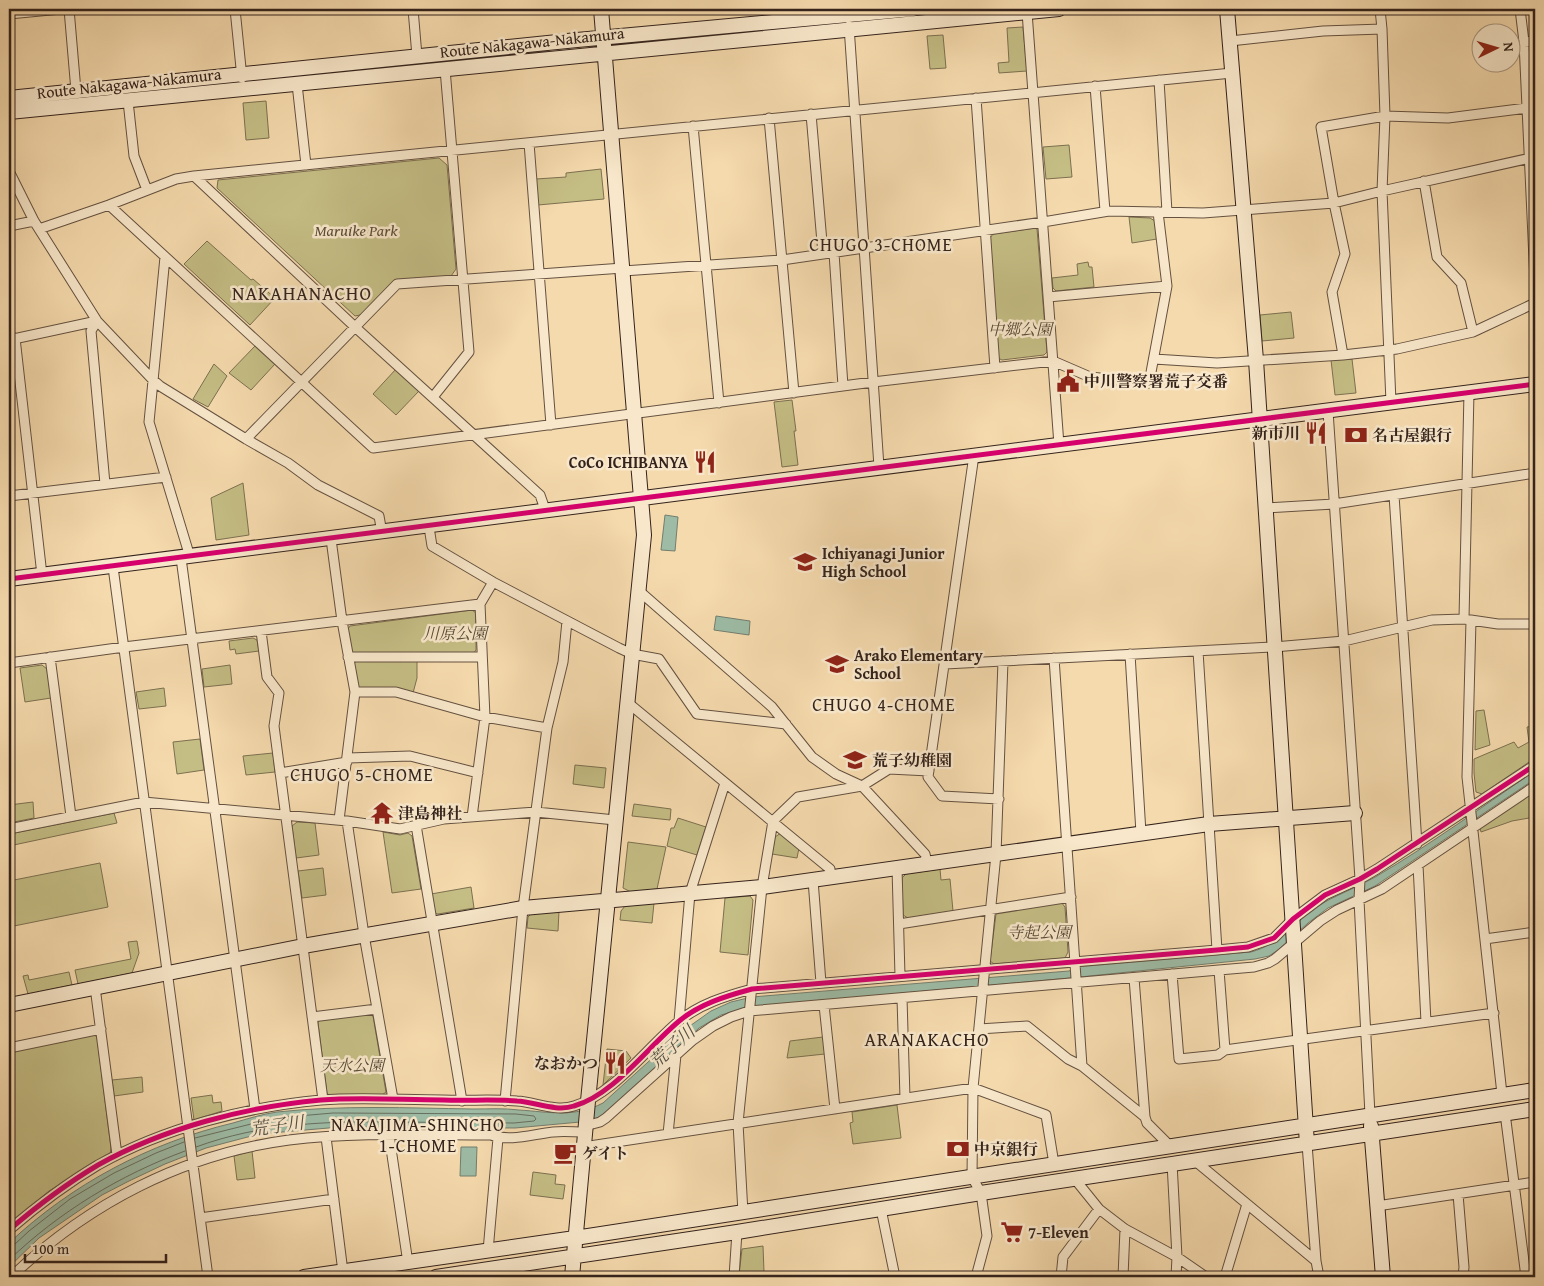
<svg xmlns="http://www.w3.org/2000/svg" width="1544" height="1286" viewBox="0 0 1544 1286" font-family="'Gentium Book Plus','Noto Serif JP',serif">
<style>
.green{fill:#c4bd84;stroke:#7c7050}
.water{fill:#9dbba5;stroke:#737e6e}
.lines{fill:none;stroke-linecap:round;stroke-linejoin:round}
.shore{stroke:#686f60;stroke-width:1}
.street-casing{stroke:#645140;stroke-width:11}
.secondary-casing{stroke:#34231c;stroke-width:16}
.street{stroke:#f8e7ca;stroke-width:9}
.secondary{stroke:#f8e7ca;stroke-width:14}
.cycleway-casing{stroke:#f8e7ca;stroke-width:8}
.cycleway{stroke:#d6006c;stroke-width:5}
.labels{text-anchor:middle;stroke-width:5;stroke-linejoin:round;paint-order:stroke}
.street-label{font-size:16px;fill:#34231c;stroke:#f8e7ca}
.park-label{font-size:16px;font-style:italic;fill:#584a36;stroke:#f8e7ca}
.poi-label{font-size:16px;font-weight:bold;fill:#34231c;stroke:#f8e7ca;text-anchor:start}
.neighbourhood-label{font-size:18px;letter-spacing:1px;fill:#34231c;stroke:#f8e7ca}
.water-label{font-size:18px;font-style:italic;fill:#545145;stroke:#f8e7ca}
.quarter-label{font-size:19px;letter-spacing:1px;fill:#34231c;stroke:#f8e7ca}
</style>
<rect width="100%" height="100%" fill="#f5daad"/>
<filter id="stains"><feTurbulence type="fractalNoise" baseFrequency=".004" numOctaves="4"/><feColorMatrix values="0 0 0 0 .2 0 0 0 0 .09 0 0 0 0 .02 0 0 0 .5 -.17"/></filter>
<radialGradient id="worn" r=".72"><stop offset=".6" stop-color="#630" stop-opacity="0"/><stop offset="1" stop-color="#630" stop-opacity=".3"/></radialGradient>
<!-- green -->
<path class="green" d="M 1023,27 L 1027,71 L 999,73 L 998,63 L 1009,62 L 1007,28 Z
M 943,35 L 946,68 L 930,69 L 927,36 Z
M 266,101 L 269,138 L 246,140 L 243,103 Z
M 1069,145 L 1072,177 L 1046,179 L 1043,147 Z
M 439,158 L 447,165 L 456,269 L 451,276 L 396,280 L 360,315 L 355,316 L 217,188 L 218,180 Z
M 601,169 L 604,199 L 538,205 L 536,179 L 566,177 L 566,173 Z
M 1129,217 L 1150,218 L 1155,221 L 1157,239 L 1132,243 Z
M 1035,228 L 1037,229 L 1047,352 L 1044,355 L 1002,360 L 998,358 L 990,238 L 993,234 Z
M 207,241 L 251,280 L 253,279 L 275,298 L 250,325 L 184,264 Z
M 1088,262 L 1089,267 L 1092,267 L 1094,287 L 1056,291 L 1053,288 L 1052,278 L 1078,275 L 1077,264 Z
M 1291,312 L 1294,338 L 1262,341 L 1260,315 Z
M 255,346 L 275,364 L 251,390 L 229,373 Z
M 1352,359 L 1356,393 L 1335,395 L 1331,360 Z
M 214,364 L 227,376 L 208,407 L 193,399 Z
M 396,369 L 419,391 L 396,415 L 373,394 Z
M 792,400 L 796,431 L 794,431 L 798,465 L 782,467 L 774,402 Z
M 243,483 L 249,535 L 216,540 L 211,498 Z
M 472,610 L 476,613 L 476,650 L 473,654 L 356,654 L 352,652 L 348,629 L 350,626 Z
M 253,638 L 257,640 L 259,651 L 236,654 L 235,649 L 230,650 L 229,641 Z
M 357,660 L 417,660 L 417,678 L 413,693 L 360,690 L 358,687 L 354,664 Z
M 42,665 L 47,669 L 51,698 L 25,702 L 20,668 Z
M 230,665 L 232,684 L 204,687 L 202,669 Z
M 164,688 L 166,706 L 139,709 L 136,692 Z
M 1484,710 L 1490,745 L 1475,750 L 1476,711 Z
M 1535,726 L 1535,758 L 1482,794 L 1476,792 L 1474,773 L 1474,759 L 1514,742 L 1518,748 L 1529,742 L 1527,727 Z
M 200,739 L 204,770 L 177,774 L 173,742 Z
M 273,753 L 275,772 L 246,775 L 243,756 Z
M 575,765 L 606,768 L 604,788 L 573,784 Z
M 1533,791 L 1535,792 L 1535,817 L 1512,821 L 1481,832 L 1480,828 Z
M 33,802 L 34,818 L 9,823 L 9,805 Z
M 634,804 L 671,809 L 670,820 L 632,816 Z
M 114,813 L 117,823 L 9,846 L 9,834 Z
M 678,818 L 706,827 L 697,855 L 667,846 L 671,828 L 674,828 Z
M 297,822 L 315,823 L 319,855 L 296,858 L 292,826 Z
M 383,832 L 400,835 L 408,833 L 412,836 L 421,889 L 392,893 Z
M 781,833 L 799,848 L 797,858 L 772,854 L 775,837 Z
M 628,842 L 666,847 L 657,889 L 631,892 L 623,888 Z
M 100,863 L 108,907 L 9,927 L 9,881 Z
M 323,868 L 326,895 L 302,898 L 298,871 Z
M 940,869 L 941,880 L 950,879 L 953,911 L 908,918 L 903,915 L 902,878 L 906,874 Z
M 471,887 L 474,908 L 438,914 L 434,913 L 431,894 Z
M 750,896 L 753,900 L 748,955 L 720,952 L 725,898 Z
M 1061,902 L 1065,907 L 1068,952 L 1065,958 L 994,964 L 990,961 L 996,914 L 1000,910 Z
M 654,903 L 652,923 L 620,920 L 621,911 L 625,906 Z
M 559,911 L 558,931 L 527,928 L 528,917 L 532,913 Z
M 137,941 L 139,953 L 132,973 L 78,984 L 75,970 L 131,959 L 128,942 Z
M 69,972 L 72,985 L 28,994 L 23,976 L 28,975 L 29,980 Z
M 368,1014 L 373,1016 L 386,1092 L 382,1095 L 331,1095 L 327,1094 L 318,1023 L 319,1019 Z
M 93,1034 L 97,1037 L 111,1148 L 110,1154 L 49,1191 L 9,1224 L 9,1051 Z
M 823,1037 L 825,1054 L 787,1058 L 790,1041 Z
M 607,1049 L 626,1051 L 631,1058 L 603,1085 Z
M 142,1077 L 143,1092 L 114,1096 L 112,1080 Z
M 212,1095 L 213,1103 L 221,1102 L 222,1111 L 194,1120 L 191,1098 Z
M 897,1105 L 901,1138 L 853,1144 L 850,1123 L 853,1122 L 852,1112 Z
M 252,1151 L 255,1178 L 237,1180 L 234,1156 Z
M 533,1172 L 556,1175 L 555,1184 L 565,1185 L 563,1199 L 530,1195 Z
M 763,1246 L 764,1272 L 739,1275 L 742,1249 Z"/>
<!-- water -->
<path class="water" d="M 665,515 L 678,517 L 675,551 L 661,550 Z
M 716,616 L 750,621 L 749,635 L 714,630 Z
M 1535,771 L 1535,779 L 1375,886 L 1328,908 L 1308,923 L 1278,950 L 1269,956 L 1255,959 L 1070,978 L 750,1007 L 721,1015 L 699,1028 L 606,1113 L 591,1121 L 515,1128 L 340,1127 L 259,1134 L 206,1148 L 165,1164 L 129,1181 L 102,1195 L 39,1238 L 9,1267 L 9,1243 C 72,1184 149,1143 233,1123 C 247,1119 262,1114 277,1112 C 342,1105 408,1108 473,1109 C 488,1109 504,1108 519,1110 C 550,1112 574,1118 603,1103 L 680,1033 L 711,1011 L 731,1002 L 752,997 L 1069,971 L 1081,966 L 1251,952 C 1281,944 1291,923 1316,907 C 1335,895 1357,888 1377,876 C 1431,844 1483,806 1535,771 Z
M 461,1147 L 477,1147 L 476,1176 L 460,1176 Z"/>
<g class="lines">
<!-- shore -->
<path class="shore" d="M 195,1138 L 275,1118 L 333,1113 L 516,1114 L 534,1116 L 536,1119 L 534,1121 L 514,1123 C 475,1123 435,1122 396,1122 C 328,1121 261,1123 196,1147
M 9,1246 L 14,1245 L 29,1231 L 70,1199 L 114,1173 L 156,1153 L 184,1142
M 9,1260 C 59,1212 120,1175 185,1151"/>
<defs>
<path id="street" d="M 69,9 L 76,91
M 235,9 L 242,78
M 413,9 L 417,56
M 1380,9 L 1382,29 L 1385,116 L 1382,191 L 1391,402
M 1520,9 L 1524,42 L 1535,281
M 1027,12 L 1059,445
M 9,14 L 61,9
M 849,26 L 879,467
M 1230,41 L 1323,31 L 1382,29
M 1524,42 L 1535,41
M 1159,80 L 1167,212
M 297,84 L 306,165
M 1095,86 L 1105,211
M 976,98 L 995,368
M 128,101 L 134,156 L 147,190
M 811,114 L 823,254
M 769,118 L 794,393
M 693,126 L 719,403
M 529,143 L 551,425
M 9,171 L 34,221 L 97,321 L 153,380 L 160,386 L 246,439 L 288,463 L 318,485 L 379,516 L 382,533
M 194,176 L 355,327 L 540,495 L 546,512
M 1424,181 L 1437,257 L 1461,283 L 1473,332
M 109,205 L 373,448 L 873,382 L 1053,361 L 1090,377 L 1149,383 L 1167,286 L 1158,212
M 9,226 L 34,221
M 39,229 L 109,205 L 176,179 L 194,176 L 1232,73
M 834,253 L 843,386
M 165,257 L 149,422 L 190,557
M 623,271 L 782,260 L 1043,222 L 1109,211 L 1203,213 L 1334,203 L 1382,191 L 1535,157
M 1048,297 L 1167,286
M 15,338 L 42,575
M 9,340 L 97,321 L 91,331 L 105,484
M 1343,355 L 1332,292 L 1345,254 L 1334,203 L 1321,127 L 1385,116 L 1448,118 L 1527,108
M 1154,359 L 1217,363 L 1343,355 L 1397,349 L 1473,332 L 1535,303
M 433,397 L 469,352 L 445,69
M 1328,411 L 1360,879 L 1359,900 L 1370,1115
M 246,439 L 397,284 L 623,268
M 974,455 L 928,777 L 942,796 L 999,799
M 1394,495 L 1417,844
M 9,496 L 166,477
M 1265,508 L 1334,504 L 1535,473
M 429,527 L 432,546 L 493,582 L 619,648 L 632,654 L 659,659 L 697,714 L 786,724
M 331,539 L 342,621 L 355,692 L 339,820
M 181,558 L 255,1109
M 113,567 L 208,1277
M 638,590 L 772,707 L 812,757 L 836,774 L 862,786 L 925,854 L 927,863
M 1464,619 L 1469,392
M 1471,620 L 1467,777 L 1502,1094
M 261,631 L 267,677 L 279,693 L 274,726 L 323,1100
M 1198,651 L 1217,950
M 1130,654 L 1141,833
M 50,657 L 71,816
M 348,657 L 481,657
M 1054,658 L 1082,1066
M 9,663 L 124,647 L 480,604
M 945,664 L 1274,647 L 1344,641 L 1432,620 L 1464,619 L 1498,624 L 1535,624
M 355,692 L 396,692 L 485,717 L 547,728
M 627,702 L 830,869 L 831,877
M 348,758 L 410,756 L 478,773
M 280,773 L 347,762
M 472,817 L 485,717 L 480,604 L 493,582
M 347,821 L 364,935 L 393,1099
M 416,825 L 462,1101
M 9,829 L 144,802 L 347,821 L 400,829 L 444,819 L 536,812 L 615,820
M 1418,865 L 1426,1022
M 897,868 L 900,976
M 813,880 L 821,983
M 899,924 L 1071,897
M 1485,939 L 1535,932
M 1219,970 L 1225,1050 L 1494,1013
M 1172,974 L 1179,1059 L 1218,1055 L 1225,1050
M 1134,978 L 1145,1117
M 95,987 L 117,1155
M 902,998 L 905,1098
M 824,1005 L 835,1109
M 312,1017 L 377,1009
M 679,1021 L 690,893 L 725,783
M 979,1029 L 1027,1026 L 1068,1059 L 1082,1066 L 1145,1117 L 1147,1123 L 1171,1147
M 9,1048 L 101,1029
M 505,1101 L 523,908 L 547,728 L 563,662 L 567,621
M 1505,1113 L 1526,1277
M 585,1126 L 600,1122 L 606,1118 L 693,1040 L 713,1026 L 731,1017 L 749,1011 L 1219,970 L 1254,967 L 1268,963 L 1275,959 L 1320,921 L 1337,910 L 1382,889 L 1535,786
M 668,1134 L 676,1055
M 389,1135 L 408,1263
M 326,1137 L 343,1272
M 1307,1144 L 1316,1261 L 1319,1277
M 583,1147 L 973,1088 L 1046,1115 L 1054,1164
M 1194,1160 L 1316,1261
M 1172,1163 L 1177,1257 L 1176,1277
M 1074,1178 L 1099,1209 L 1125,1229 L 1177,1257 L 1206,1277
M 1458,1194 L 1464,1267 L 1463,1277
M 1377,1206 L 1535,1182
M 881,1209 L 895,1277
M 743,1213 L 738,1123 L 762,887 L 773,821 L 798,797 L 862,786 L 889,769 L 929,771
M 200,1218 L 334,1199
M 9,1230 C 37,1206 66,1184 98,1165 C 164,1128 245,1107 321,1100 C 361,1097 403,1100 443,1100 C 468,1101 493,1099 517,1101 C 535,1102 556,1112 574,1106 C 613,1095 646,1049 678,1022 C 699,1004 726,996 752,989 L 1217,950 L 1248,947 L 1274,938 L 1293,919 L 1325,895 L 1360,879 L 1377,869 L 1535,765
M 488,1251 L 498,1138
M 11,1277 C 88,1204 183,1154 289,1140 C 356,1132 424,1135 491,1135 C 510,1142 533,1134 553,1132 C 563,1131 574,1132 585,1132
M 734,1277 L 737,1232
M 976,1277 L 987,1236 L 981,1193 L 972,1177 L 973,1088 L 996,854 L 1003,661
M 1061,1277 L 1063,1257 L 1099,1209
M 1123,1277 L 1125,1229
M 1225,1277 L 1247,1204"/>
<path id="secondary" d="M 1227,9 L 1256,360 L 1307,1144
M 9,98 L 577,40 L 913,9
M 9,112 L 1059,9
M 9,579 L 1535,384
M 9,1005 L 303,946 L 523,908 L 762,887 L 1209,824 L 1355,813
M 1371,1126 L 1383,1277
M 304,1277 L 575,1238 L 1535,1090
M 436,1277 L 737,1232 L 981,1193 L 1535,1109
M 572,1277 L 588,1101 L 644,535 L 601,9"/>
</defs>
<!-- street casing -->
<use href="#street" class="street-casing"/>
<!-- secondary casing -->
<use href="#secondary" class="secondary-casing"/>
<!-- street -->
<use href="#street" class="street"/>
<!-- secondary -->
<use href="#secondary" class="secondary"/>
<defs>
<path id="cycleway" d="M 9,579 L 1535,384
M 9,1230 C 37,1206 66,1184 98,1165 C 164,1128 245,1107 321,1100 C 361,1097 403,1100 443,1100 C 468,1101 493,1099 517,1101 C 535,1102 556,1112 574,1106 C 613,1095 646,1049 678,1022 C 699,1004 726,996 752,989 L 1217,950 L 1248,947 L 1274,938 L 1293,919 L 1325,895 L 1360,879 L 1377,869 L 1535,765"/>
</defs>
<!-- cycleway casing -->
<use href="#cycleway" class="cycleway-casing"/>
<!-- cycleway -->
<use href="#cycleway" class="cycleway"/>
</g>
<!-- icons -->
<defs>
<symbol id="civic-bare" viewBox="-9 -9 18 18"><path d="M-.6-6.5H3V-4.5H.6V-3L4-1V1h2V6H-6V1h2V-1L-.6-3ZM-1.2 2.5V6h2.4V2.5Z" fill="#8f2418" stroke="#f8e7ca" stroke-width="2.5" paint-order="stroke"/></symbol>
<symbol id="restaurant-bare" viewBox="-9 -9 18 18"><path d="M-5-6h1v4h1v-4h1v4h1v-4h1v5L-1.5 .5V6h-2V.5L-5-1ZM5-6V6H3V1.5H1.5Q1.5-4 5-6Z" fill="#8f2418" stroke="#f8e7ca" stroke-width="2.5" paint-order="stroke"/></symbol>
<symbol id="bank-bare" viewBox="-9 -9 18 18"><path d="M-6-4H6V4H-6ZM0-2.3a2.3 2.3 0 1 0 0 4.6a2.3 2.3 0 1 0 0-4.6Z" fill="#8f2418" stroke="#f8e7ca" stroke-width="2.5" paint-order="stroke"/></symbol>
<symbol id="school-bare" viewBox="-9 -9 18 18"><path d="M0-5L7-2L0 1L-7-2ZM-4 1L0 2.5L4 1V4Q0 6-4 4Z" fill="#8f2418" stroke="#f8e7ca" stroke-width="2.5" paint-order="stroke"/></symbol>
<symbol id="temple-bare" viewBox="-9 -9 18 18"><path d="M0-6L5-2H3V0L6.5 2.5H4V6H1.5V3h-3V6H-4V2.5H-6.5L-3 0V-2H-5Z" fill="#8f2418" stroke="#f8e7ca" stroke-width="2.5" paint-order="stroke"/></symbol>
<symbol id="cafe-bare" viewBox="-9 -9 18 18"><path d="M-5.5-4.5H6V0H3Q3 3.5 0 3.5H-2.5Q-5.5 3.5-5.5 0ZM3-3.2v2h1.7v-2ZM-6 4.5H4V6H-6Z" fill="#8f2418" stroke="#f8e7ca" stroke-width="2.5" paint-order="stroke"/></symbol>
<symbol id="supermarket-bare" viewBox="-9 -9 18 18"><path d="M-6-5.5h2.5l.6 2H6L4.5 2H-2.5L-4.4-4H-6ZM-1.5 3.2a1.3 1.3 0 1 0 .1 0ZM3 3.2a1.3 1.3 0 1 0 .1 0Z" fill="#8f2418" stroke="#f8e7ca" stroke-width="2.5" paint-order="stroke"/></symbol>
</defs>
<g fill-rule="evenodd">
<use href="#civic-bare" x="1052" y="365" width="32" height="32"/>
<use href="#restaurant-bare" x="1300" y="417" width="32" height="32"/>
<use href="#bank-bare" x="1340" y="419" width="32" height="32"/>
<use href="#restaurant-bare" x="689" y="446" width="32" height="32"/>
<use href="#school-bare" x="789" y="546" width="32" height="32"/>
<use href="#school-bare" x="821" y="648" width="32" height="32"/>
<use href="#school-bare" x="839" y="744" width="32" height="32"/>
<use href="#temple-bare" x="366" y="797" width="32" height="32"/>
<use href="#restaurant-bare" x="599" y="1047" width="32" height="32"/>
<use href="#bank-bare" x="942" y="1133" width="32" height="32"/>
<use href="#cafe-bare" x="549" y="1137" width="32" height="32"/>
<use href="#supermarket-bare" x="996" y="1216" width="32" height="32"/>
</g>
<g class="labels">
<!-- street labels -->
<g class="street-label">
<text transform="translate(532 42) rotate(-6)" y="6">Route Nakagawa-Nakamura</text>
<text transform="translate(129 83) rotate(-6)" y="6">Route Nakagawa-Nakamura</text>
</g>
<!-- park labels -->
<g class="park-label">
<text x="356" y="236">Maruike Park</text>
<text x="1020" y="335">中郷公園</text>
<text x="455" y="639">川原公園</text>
<text x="1039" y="938">寺起公園</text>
<text x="352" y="1071">天水公園</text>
</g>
<!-- poi labels -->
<g class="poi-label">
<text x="1084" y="387">中川警察署荒子交番</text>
<text x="1300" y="439" text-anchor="end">新市川</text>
<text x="1372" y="441">名古屋銀行</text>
<text x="688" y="468" text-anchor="end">CoCo ICHIBANYA</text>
<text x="822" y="559">Ichiyanagi Junior<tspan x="822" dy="18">High School</tspan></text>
<text x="854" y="661">Arako Elementary<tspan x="854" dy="18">School</tspan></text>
<text x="872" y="766">荒子幼稚園</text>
<text x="398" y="819">津島神社</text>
<text x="598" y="1069" text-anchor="end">なおかつ</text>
<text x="974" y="1155">中京銀行</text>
<text x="582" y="1159">ゲイト</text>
<text x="1028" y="1238">7-Eleven</text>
</g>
<!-- neighbourhood labels -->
<g class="neighbourhood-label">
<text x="881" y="251">CHUGO 3-CHOME</text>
<text x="884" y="711">CHUGO 4-CHOME</text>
<text x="362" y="781">CHUGO 5-CHOME</text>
<text x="418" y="1131">NAKAJIMA-SHINCHO<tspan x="418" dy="21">1-CHOME</tspan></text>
</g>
<!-- water labels -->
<g class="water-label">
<text transform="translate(672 1047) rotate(-42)" y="6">荒子川</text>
<text transform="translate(277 1126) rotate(-8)" y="6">荒子川</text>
</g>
<!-- quarter labels -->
<g class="quarter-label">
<text x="302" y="300">NAKAHANACHO</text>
<text x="927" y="1046">ARANAKACHO</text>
</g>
</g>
<!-- margin -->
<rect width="1544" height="1286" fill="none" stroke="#f5daad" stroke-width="30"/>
<rect x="10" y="10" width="1524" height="1266" fill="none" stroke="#34231c" stroke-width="2.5"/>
<rect x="15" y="15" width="1514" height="1256" fill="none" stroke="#34231c"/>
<!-- north arrow -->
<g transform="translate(1496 48) rotate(85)"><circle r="24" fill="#f8e7ca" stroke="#aa9984"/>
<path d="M0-4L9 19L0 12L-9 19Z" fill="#8f2418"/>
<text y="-8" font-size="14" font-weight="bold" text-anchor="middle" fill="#34231c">N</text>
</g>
<!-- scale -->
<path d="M25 1254v8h141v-8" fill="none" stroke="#34231c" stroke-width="2.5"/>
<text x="32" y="1254" font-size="15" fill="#34231c" stroke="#f8e7ca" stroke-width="4" paint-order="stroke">100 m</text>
<rect width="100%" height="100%" filter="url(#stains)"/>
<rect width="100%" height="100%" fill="url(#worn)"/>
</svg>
